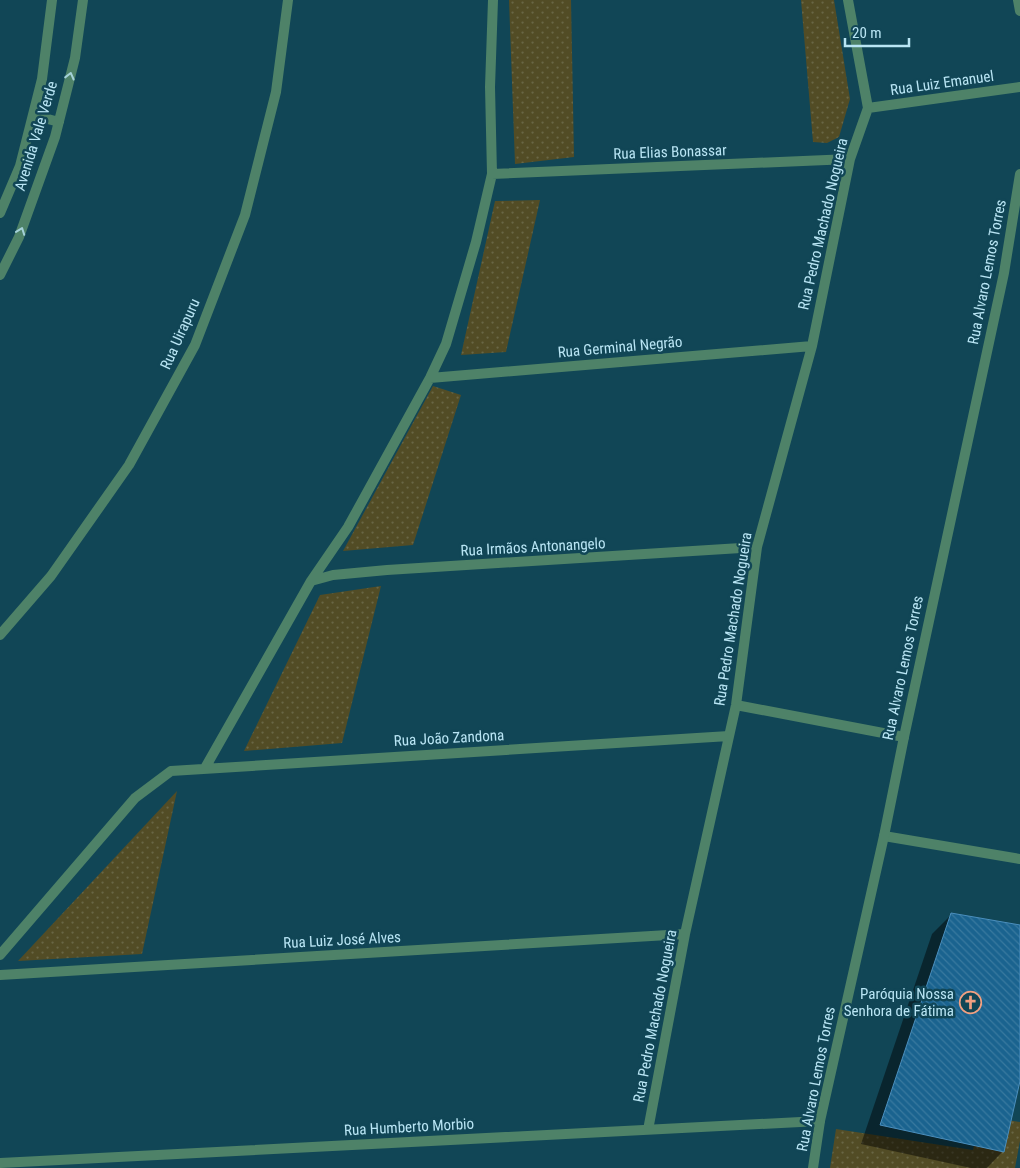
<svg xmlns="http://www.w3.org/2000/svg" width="1020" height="1168" viewBox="0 0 1020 1168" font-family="'Roboto Condensed',sans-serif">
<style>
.grass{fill:url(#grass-dots)}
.shadow{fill:#0007}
.building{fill:url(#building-back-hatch);stroke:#4b8fbe}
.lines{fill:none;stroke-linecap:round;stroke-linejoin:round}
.minor{stroke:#4e8268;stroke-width:10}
.tertiary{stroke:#4e8268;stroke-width:10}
.oneway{stroke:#a4d1d8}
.labels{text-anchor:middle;stroke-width:5;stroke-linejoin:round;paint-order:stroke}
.street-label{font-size:15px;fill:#b9e5f4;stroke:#114656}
.poi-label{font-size:15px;fill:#b9e5f4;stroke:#114656;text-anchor:end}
</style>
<defs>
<pattern id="grass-dots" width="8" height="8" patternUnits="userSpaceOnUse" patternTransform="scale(1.25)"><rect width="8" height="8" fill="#524c25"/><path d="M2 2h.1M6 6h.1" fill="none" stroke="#696645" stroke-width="1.8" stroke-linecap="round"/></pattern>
<pattern id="building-back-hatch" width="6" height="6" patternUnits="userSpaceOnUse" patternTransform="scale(1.25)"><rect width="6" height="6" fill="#1a638f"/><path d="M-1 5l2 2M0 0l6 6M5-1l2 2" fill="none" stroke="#39799f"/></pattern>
</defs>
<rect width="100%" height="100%" fill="#114656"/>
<!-- grass -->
<path class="grass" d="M 509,0 L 571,0 L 574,157 L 515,164 Z
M 801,0 L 834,0 L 850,99 L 839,137 L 827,143 L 813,142 Z
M 540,200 L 506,352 L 461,355 L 495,201 Z
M 433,386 L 461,395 L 413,545 L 343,551 Z
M 381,586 L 342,743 L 244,751 L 320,595 Z
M 177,791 L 142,954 L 18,961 Z
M 981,1116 L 1020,1122 L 1020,1141 L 1015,1168 L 830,1168 L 836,1129 L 973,1150 Z"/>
<!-- shadow -->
<path class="shadow" d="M 952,914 L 1020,926 L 1020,1075 L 1003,1151 L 987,1168 L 971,1168 L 861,1144 L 932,934 Z"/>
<!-- building -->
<path class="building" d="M 951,913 L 1020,925 L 1020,1081 L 1004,1152 L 880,1125 Z"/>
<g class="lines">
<!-- minor -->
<path class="minor" d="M 868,108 L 1020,87
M 33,115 L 59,122
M 492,174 L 850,159
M 0,213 L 20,166 L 42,79 L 52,0
M 0,275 L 19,237 L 55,137 L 75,58 L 83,0
M 430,378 L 812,346
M 311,581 L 333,575 L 387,570 L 757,547
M 0,635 L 51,576 L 129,465 L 195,345 L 245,215 L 276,92 L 288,0
M 736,705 L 904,737
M 205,768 L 311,581 L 348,527 L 430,378 L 446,344 L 476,242 L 492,174 L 490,87 L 493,0
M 884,836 L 1020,859
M 0,955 L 135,798 L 171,771 L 729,736
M 0,975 L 685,934
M 648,1130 L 685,934 L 736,705 L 757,547 L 812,346 L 850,159 L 868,108 L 848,0
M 0,1163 L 820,1121"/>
<!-- tertiary -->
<path class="tertiary" d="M 1018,0 L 1020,11
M 813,1168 L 820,1121 L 884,836 L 904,737 L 1004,273 L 1020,174"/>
</g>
<!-- one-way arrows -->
<defs><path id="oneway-chevron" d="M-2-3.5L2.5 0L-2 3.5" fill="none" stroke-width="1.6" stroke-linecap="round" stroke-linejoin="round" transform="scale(1.25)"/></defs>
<g class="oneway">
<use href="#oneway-chevron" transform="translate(70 76) rotate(-76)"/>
<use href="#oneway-chevron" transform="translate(21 231) rotate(-70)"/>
</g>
<!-- icons -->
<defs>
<symbol id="church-ring" viewBox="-11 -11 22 22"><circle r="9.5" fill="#114656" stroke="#f2a081" stroke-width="1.5"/><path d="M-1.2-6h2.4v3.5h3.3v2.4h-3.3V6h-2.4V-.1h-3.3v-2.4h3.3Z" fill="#f2a081"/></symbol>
</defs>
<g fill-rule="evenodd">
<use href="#church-ring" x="958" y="990" width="25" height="25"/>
</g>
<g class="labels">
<!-- street labels -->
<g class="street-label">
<text transform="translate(942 83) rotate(-8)" y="5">Rua Luiz Emanuel</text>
<text transform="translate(36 136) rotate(-73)" y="5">Avenida Vale Verde</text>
<text transform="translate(670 152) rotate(-2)" y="5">Rua Elias Bonassar</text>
<text transform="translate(823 224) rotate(-77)" y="5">Rua Pedro Machado Nogueira</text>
<text transform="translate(987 272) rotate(-79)" y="5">Rua Alvaro Lemos Torres</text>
<text transform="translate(180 334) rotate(-66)" y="5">Rua Uirapuru</text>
<text transform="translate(620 347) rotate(-5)" y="5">Rua Germinal Negrão</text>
<text transform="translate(533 547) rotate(-3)" y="5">Rua Irmãos Antonangelo</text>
<text transform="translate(733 619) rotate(-81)" y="5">Rua Pedro Machado Nogueira</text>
<text transform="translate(903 668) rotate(-78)" y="5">Rua Alvaro Lemos Torres</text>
<text transform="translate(449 738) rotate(-3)" y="5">Rua João Zandona</text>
<text transform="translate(342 940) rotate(-3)" y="5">Rua Luiz José Alves</text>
<text transform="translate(655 1016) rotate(-79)" y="5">Rua Pedro Machado Nogueira</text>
<text transform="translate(816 1079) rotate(-79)" y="5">Rua Alvaro Lemos Torres</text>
<text transform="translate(409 1127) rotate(-3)" y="5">Rua Humberto Morbio</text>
</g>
<!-- poi labels -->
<g class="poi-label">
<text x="954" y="999">Paróquia Nossa<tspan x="954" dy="17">Senhora de Fátima</tspan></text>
</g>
</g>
<!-- scale -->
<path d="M845 38v8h64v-8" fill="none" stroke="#b9e5f4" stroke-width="2.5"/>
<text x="852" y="38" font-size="15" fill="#b9e5f4" stroke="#114656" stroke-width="4" paint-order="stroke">20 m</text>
</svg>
